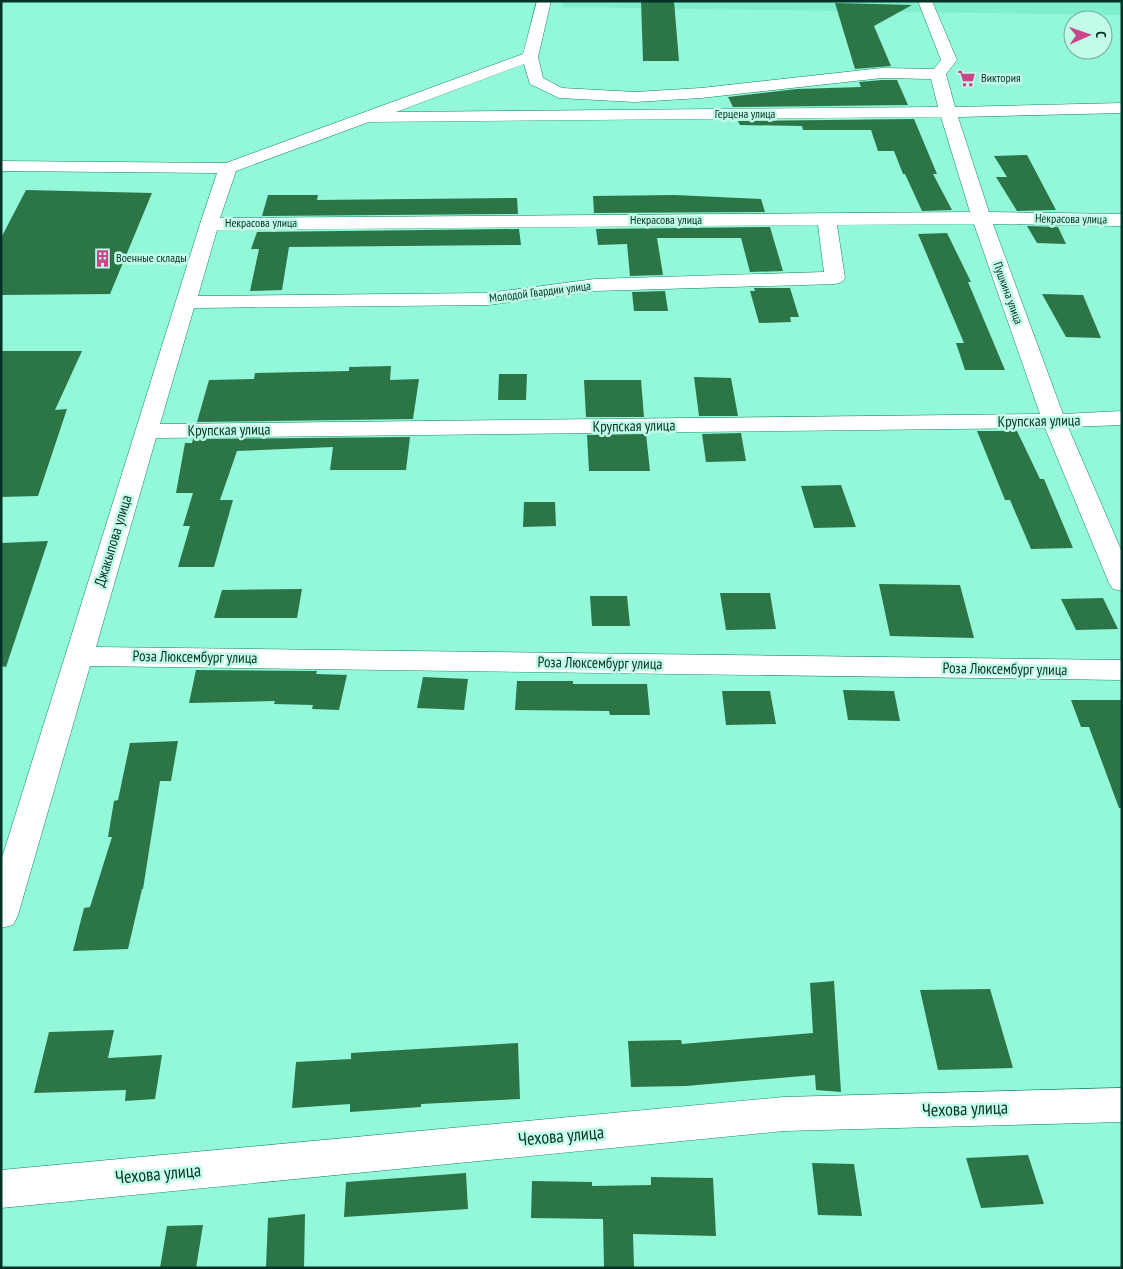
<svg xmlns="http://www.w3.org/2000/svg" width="1123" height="1269" viewBox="0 0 1123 1269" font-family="'PT Sans Narrow',sans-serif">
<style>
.built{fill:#7eeece}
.building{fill:#2c7547}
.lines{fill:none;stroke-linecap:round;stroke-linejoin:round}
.street-casing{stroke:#0e866c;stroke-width:1}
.street{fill:#fff;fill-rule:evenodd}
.labels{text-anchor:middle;stroke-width:5;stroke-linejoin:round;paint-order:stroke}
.far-poi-label{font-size:12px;fill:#033126;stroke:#c3fbe9;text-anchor:start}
.far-street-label{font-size:12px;fill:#033126;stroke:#c3fbe9}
.street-label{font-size:15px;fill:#033126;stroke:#c3fbe9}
.near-street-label{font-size:18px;fill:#033126;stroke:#c3fbe9}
</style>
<rect width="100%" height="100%" fill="#93f7d9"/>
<!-- built -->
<path class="built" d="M 563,1 L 1122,1 L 1122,15 L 562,7 Z"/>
<!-- building -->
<path class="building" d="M 641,1 L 674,1 L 679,61 L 643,61 Z
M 835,3 L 912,5 L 874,26 L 891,66 L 855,69 Z
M 882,80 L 897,80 L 908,105 L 733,107 L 728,97 L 797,89 L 861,87 L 859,82 Z
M 914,119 L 937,174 L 933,174 L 952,210 L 922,211 L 905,174 L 903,174 L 894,151 L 878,151 L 871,130 L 803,130 L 802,126 L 740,125 L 738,121 Z
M 1027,155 L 1056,210 L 1017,211 L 996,177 L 1007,177 L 994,156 Z
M 26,190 L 152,193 L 110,294 L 1,295 L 1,238 Z
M 268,195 L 318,195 L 317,200 L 517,198 L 518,214 L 262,216 Z
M 675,195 L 761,199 L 765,212 L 594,213 L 593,196 Z
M 1027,226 L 1058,227 L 1066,244 L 1037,243 Z
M 770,227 L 783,271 L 750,272 L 741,238 L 657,238 L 663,275 L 630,276 L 627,244 L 598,245 L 596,229 Z
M 519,229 L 521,245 L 289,247 L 282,290 L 250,291 L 259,249 L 251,249 L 257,232 Z
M 947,233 L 971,282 L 968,282 L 1005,370 L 965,370 L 956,343 L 964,343 L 918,234 Z
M 754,288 L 790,288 L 799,317 L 790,317 L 791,322 L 759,323 L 750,291 L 755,291 Z
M 665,291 L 668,311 L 634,311 L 632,292 Z
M 1042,294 L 1083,295 L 1101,338 L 1066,337 Z
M 1,351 L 82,351 L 55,410 L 67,409 L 38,496 L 1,497 Z
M 391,366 L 390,380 L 419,379 L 413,419 L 197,422 L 209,380 L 254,379 L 255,373 L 349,371 L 349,367 Z
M 499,374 L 527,374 L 526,400 L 498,400 Z
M 694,377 L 731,378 L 738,416 L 699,416 Z
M 584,380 L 641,380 L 644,417 L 586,417 Z
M 977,431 L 1017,431 L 1040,479 L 1044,479 L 1073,548 L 1031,549 L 1010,500 L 1005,500 Z
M 741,433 L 746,461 L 706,462 L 702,434 Z
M 646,434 L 650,471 L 589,471 L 587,435 Z
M 410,437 L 406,470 L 330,470 L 333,447 L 237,451 L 220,500 L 233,500 L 214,567 L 178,567 L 190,526 L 183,526 L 193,493 L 176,493 L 185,443 L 192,443 L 193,439 Z
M 841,485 L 856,527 L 814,528 L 801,486 Z
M 524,502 L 555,502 L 556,526 L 523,527 Z
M 48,541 L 6,667 L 1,666 L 1,543 Z
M 879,584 L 960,585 L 974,638 L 890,636 Z
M 302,589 L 297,618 L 214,618 L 222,590 Z
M 720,593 L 770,593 L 776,629 L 726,630 Z
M 590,596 L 627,596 L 630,626 L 592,626 Z
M 1103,598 L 1118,629 L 1076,630 L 1061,599 Z
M 196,670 L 317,671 L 316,674 L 347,675 L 339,710 L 312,709 L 313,705 L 274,704 L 275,701 L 189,703 Z
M 423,677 L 468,679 L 464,710 L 417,708 Z
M 517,681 L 573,681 L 573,684 L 647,684 L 650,715 L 610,715 L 609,711 L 515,710 Z
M 843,690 L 894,691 L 900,721 L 848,720 Z
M 722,691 L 770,691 L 776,724 L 726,725 Z
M 1071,700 L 1122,700 L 1122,808 L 1119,808 L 1089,727 L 1081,727 Z
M 178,741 L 171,781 L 160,781 L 143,889 L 142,889 L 128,949 L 73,951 L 84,908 L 90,907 L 112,837 L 108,837 L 114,801 L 118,800 L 130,743 Z
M 834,981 L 841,1092 L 816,1090 L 815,1075 L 686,1086 L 631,1087 L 628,1041 L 681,1040 L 682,1044 L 813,1033 L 810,983 Z
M 990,989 L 1013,1068 L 938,1070 L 920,990 Z
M 114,1030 L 108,1058 L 162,1055 L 155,1099 L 125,1101 L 126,1090 L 34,1093 L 49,1032 Z
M 518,1043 L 520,1099 L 421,1104 L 421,1107 L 350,1112 L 350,1104 L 292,1108 L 296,1062 L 351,1059 L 351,1053 Z
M 1028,1155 L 1044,1204 L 981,1208 L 966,1158 Z
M 812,1163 L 854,1164 L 862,1216 L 818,1215 Z
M 466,1173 L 468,1209 L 344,1217 L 346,1182 Z
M 651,1177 L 713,1178 L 716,1236 L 633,1234 L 634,1267 L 604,1267 L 603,1219 L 531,1218 L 532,1181 L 592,1182 L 592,1186 L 651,1185 Z
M 305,1214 L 304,1268 L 266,1268 L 268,1218 Z
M 203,1225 L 196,1268 L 160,1268 L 167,1226 Z"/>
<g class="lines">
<defs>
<path id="street" d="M 537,1 L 551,1 L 538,57 L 543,78 L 562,88 L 635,92 L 701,88 L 882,68 L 934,69 L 941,60 L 918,1 L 932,1 L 957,60 L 946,74 L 955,107 L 1122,103 L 1122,113 L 958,117 L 989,212 L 1122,214 L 1122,226 L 993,224 L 1063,414 L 1122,411 L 1122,425 L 1068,427 L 1122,552 L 1122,591 L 1113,589 L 1109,583 L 1045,428 L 156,438 L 96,647 L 1122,660 L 1122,680 L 90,666 L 18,915 L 13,925 L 1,928 L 1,861 L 200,224 L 217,173 L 1,171 L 1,161 L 226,163 L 523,54 ZM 524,64 L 530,84 L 559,98 L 635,102 L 701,98 L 882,78 L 931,79 L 938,107 L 396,112 ZM 941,117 L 970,212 L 220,218 L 236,171 L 369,122 ZM 974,224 L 1040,414 L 160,424 L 194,308 L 488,305 L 595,291 L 835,284 L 842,282 L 845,278 L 837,225 ZM 818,225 L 824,272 L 595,279 L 488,293 L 198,296 L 217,230 Z
M 1122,1088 L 1122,1122 L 784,1131 L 1,1208 L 1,1170 L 784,1097 Z"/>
</defs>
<!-- street casing -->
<use href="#street" class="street-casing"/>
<!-- street -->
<use href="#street" class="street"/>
</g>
<!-- icons -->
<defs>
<symbol id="supermarket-bare" viewBox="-9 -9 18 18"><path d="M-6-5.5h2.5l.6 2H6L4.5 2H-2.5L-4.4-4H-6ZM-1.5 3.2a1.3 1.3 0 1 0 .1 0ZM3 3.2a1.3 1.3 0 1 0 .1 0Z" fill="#cb4689" stroke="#c3fbe9" stroke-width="2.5" paint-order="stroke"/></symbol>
<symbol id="building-bare" viewBox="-9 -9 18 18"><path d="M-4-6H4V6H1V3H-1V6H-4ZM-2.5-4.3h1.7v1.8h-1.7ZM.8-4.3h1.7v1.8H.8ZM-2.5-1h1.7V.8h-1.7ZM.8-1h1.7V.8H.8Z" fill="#cb4689" stroke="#c3fbe9" stroke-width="2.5" paint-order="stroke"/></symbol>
</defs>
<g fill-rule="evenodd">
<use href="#supermarket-bare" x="954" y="66" width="25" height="25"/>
<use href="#building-bare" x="90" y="246" width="25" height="25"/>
</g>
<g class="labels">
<!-- far-poi labels -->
<g class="far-poi-label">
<text x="981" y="82">Виктория</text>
<text x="116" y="262">Военные склады</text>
</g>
<!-- far-street labels -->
<g class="far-street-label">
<text x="745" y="118">Герцена улица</text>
<text transform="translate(1071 219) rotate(1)" y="4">Некрасова улица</text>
<text x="666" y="224">Некрасова улица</text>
<text x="261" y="227">Некрасова улица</text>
<text transform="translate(540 292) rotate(-7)" y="4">Молодой Гвардии улица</text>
<text transform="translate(1008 293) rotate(70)" y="4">Пушкина улица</text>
</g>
<!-- street labels -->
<g class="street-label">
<text transform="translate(1039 421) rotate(-1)" y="5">Крупская улица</text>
<text transform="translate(634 426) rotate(-1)" y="5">Крупская улица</text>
<text transform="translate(229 430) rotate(-1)" y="5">Крупская улица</text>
<text transform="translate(113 541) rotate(-73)" y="5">Джакыпова улица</text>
<text transform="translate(195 657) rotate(1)" y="5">Роза Люксембург улица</text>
<text transform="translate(600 663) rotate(1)" y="5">Роза Люксембург улица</text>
<text transform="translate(1005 669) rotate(1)" y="5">Роза Люксембург улица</text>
</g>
<!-- near-street labels -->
<g class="near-street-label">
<text transform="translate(965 1109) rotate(-2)" y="6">Чехова улица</text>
<text transform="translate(561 1136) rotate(-5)" y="6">Чехова улица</text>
<text transform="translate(158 1174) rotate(-5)" y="6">Чехова улица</text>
</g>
</g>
<!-- border -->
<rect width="1123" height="1269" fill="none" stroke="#033126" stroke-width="5"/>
<!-- north arrow -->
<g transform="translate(1088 35) rotate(88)"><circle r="24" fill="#c3fbe9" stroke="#76aa9b"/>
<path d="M0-4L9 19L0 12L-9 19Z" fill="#cb4689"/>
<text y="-8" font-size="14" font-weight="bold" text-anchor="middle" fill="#033126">С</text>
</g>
</svg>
